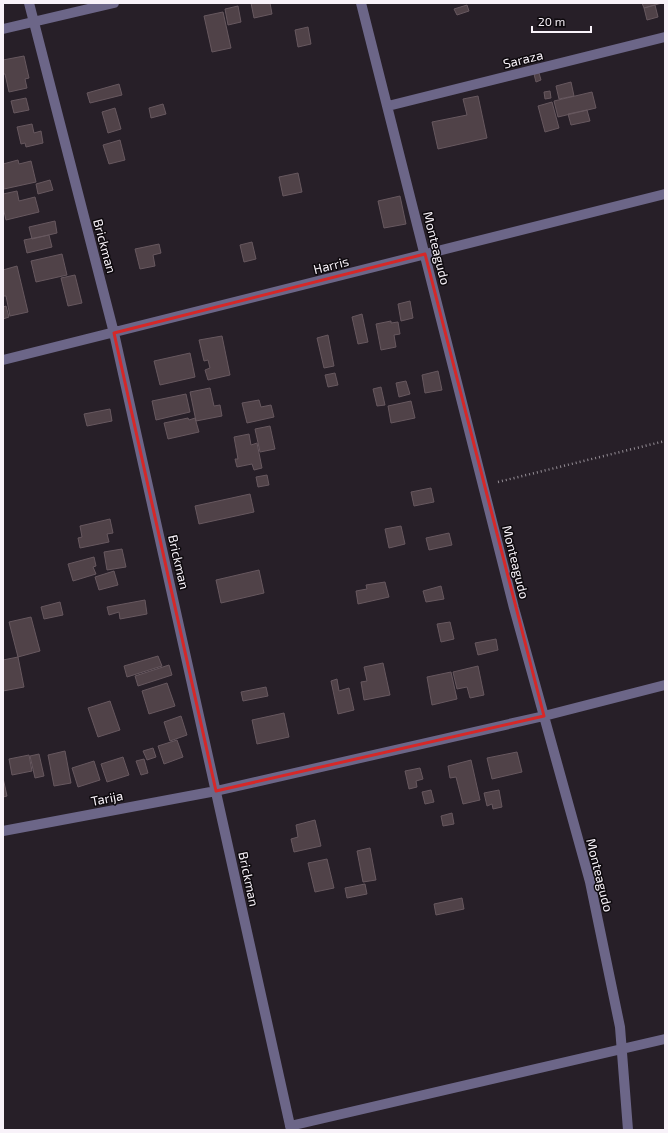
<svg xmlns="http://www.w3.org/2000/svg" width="668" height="1133" viewBox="0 0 668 1133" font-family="'Exo 2',sans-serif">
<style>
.building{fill:#504248;stroke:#67585f}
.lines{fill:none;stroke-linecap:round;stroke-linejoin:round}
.path{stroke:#958e96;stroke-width:2.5;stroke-dasharray:1 3;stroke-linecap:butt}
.minor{stroke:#6c6688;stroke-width:10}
.marked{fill:none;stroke:#d62828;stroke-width:3;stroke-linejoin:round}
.labels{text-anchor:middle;stroke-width:3;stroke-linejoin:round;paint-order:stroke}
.street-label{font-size:13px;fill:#f8f2f9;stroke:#0e0a0e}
</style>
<rect width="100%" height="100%" fill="#271f28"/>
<!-- building -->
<path class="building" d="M 251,3 L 270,3 L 272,14 L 254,18 Z
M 642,3 L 662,3 L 644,8 Z
M 467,5 L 469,11 L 457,15 L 454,9 Z
M 655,5 L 658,17 L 647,20 L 644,8 Z
M 238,6 L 241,22 L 228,25 L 225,9 Z
M 223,12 L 231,48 L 212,52 L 204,16 Z
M 308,27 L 311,44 L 298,47 L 295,30 Z
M 24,56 L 29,78 L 25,79 L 27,88 L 9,92 L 5,74 L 3,74 L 3,60 Z
M 539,73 L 541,80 L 536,82 L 534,74 Z
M 571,82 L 574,96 L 559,99 L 556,86 Z
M 119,84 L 122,95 L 90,103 L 87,93 Z
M 550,91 L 551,98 L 545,99 L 544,92 Z
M 592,92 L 596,108 L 558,117 L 554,101 Z
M 478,96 L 487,138 L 438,149 L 432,122 L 467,115 L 463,99 Z
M 26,98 L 29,110 L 14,113 L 11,101 Z
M 552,102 L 559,128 L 545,132 L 538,106 Z
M 163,104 L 166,114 L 151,118 L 149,108 Z
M 115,108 L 121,129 L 108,133 L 102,112 Z
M 587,110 L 590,121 L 571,125 L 568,114 Z
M 32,124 L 34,133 L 41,131 L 43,143 L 26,147 L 25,143 L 21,144 L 17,127 Z
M 120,140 L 125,160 L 109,164 L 103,145 Z
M 18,160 L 19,164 L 31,161 L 36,182 L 4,189 L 3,164 Z
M 298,173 L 302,192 L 283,196 L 279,177 Z
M 50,180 L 53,190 L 38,194 L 36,184 Z
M 17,191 L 19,201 L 35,197 L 39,212 L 6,220 L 3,207 L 3,194 Z
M 400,196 L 406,224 L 384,228 L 378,201 Z
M 55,221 L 57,233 L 32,239 L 29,227 Z
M 49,235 L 52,247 L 27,253 L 24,240 Z
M 252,242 L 256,259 L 244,262 L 240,245 Z
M 159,244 L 161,253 L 153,255 L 155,266 L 140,269 L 135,249 Z
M 62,254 L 67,275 L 36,282 L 31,261 Z
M 17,266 L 28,312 L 10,316 L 6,296 L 3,296 L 3,270 Z
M 75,275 L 82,303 L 68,306 L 61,278 Z
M 410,301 L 413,318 L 401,321 L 398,304 Z
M 6,306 L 9,317 L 3,319 L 3,307 Z
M 362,314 L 368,342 L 358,344 L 352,317 Z
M 391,321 L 391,323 L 398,322 L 400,334 L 394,335 L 396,347 L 381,350 L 376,324 Z
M 328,335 L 334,366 L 324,368 L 317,338 Z
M 222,336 L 230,375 L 208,380 L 205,370 L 210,368 L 208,360 L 204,361 L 199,340 Z
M 190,353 L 195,377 L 160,385 L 154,361 Z
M 438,371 L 442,390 L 425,393 L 422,375 Z
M 335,373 L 338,385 L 328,387 L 325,375 Z
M 406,381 L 410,394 L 399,397 L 396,383 Z
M 381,387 L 385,405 L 377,406 L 373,389 Z
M 210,388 L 214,406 L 220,405 L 222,416 L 196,421 L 190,392 Z
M 186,394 L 190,412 L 156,420 L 152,401 Z
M 259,400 L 261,407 L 271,405 L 274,417 L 247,423 L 242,403 Z
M 411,401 L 415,418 L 391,423 L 388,406 Z
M 110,409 L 112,421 L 87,426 L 84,414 Z
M 188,418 L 189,420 L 195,418 L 199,432 L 168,439 L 164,423 Z
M 270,426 L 275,449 L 260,452 L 255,429 Z
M 249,434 L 251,445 L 257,443 L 262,468 L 254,470 L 252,464 L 237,467 L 235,459 L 238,459 L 234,437 Z
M 267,475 L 269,485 L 258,487 L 256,477 Z
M 431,488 L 434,502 L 414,506 L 411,492 Z
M 250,494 L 254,512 L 199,524 L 195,506 Z
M 110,519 L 113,533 L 107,534 L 109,542 L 80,548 L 78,538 L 82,537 L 80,526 Z
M 401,526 L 405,544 L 389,548 L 385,529 Z
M 449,533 L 452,545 L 429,550 L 426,538 Z
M 122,549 L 126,567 L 107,570 L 104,552 Z
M 94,557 L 96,566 L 93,567 L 96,574 L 73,581 L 68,564 Z
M 259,570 L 264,593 L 221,603 L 216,580 Z
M 114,571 L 118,585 L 99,590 L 95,577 Z
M 385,582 L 389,597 L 358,604 L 356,591 L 367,589 L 366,585 Z
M 441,586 L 444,599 L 426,602 L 423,591 Z
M 145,600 L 147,614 L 120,619 L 119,612 L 109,615 L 107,607 Z
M 60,602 L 63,615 L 44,619 L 41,607 Z
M 31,617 L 40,651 L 18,657 L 9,622 Z
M 450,622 L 454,639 L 441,642 L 437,624 Z
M 496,639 L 498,650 L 478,655 L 475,643 Z
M 158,656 L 162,666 L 127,677 L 124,666 Z
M 18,657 L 24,687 L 3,691 L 3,660 Z
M 383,663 L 390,695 L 364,700 L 361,682 L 367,681 L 364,667 Z
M 169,665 L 172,675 L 138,686 L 135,676 Z
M 478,666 L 484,695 L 470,698 L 467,687 L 457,689 L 453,672 Z
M 451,672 L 457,699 L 432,705 L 427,677 Z
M 337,679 L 339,691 L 349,688 L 354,710 L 338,714 L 331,681 Z
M 167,683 L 175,706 L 149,714 L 142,691 Z
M 266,687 L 268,696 L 243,701 L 241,692 Z
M 110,701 L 120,730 L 98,737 L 88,708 Z
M 284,713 L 289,737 L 257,744 L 252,720 Z
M 181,716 L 187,735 L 170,741 L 164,722 Z
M 177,740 L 183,757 L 164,764 L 158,746 Z
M 153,748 L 156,757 L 147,760 L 143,751 Z
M 65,751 L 71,783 L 54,786 L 48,755 Z
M 517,752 L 522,772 L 492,779 L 487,758 Z
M 39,754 L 44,776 L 35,778 L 30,756 Z
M 29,755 L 32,771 L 12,775 L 9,759 Z
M 123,757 L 129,775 L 107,782 L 101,764 Z
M 144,759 L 148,773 L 141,775 L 136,761 Z
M 471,760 L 480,800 L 463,804 L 456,777 L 450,778 L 448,766 Z
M 94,761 L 100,780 L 78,787 L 72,768 Z
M 420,768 L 423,779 L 416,781 L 417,787 L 409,789 L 405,771 Z
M 3,778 L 7,796 L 3,797 Z
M 431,790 L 434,802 L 425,804 L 422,792 Z
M 499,790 L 502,807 L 493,809 L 492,804 L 487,806 L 484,793 Z
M 452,813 L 454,824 L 443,826 L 441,816 Z
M 315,820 L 321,846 L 294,852 L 291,839 L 298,837 L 296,825 Z
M 370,848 L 376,880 L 363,882 L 357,851 Z
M 327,859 L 334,888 L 315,892 L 308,863 Z
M 365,884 L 367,894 L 347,898 L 345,888 Z
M 462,898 L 464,909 L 436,915 L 434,904 Z"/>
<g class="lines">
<!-- path -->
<path class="path" d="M 498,482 L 665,441"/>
<!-- minor -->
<path class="minor" d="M 29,3 L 114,333 L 291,1130
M 361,3 L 514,608 L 590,882 L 620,1027 L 628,1130
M 3,29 L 114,3
M 388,106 L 665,37
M 3,360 L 665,194
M 3,831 L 216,791 L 544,716 L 665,685
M 290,1126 L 665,1039"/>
</g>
<!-- marked area -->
<path class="marked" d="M 425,254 L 544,716 L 216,791 L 114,333 Z"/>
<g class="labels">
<!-- street labels -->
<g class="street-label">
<text transform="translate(523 59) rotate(-14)" y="5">Saraza</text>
<text transform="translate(105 246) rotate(75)" y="5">Brickman</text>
<text transform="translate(437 248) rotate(76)" y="5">Monteagudo</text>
<text transform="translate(331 265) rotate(-14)" y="5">Harris</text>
<text transform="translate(179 562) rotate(77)" y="5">Brickman</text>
<text transform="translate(516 562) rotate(76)" y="5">Monteagudo</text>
<text transform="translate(107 798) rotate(-11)" y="5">Tarija</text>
<text transform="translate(600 875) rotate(76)" y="5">Monteagudo</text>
<text transform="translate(249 879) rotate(78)" y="5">Brickman</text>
</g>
</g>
<!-- border -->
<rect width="668" height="1133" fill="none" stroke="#f8f2f9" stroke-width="8"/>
<!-- scale -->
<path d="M532 26v6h59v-6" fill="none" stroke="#f8f2f9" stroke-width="2"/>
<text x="538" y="26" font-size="12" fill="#f8f2f9" stroke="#0e0a0e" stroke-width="3" paint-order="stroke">20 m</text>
</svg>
